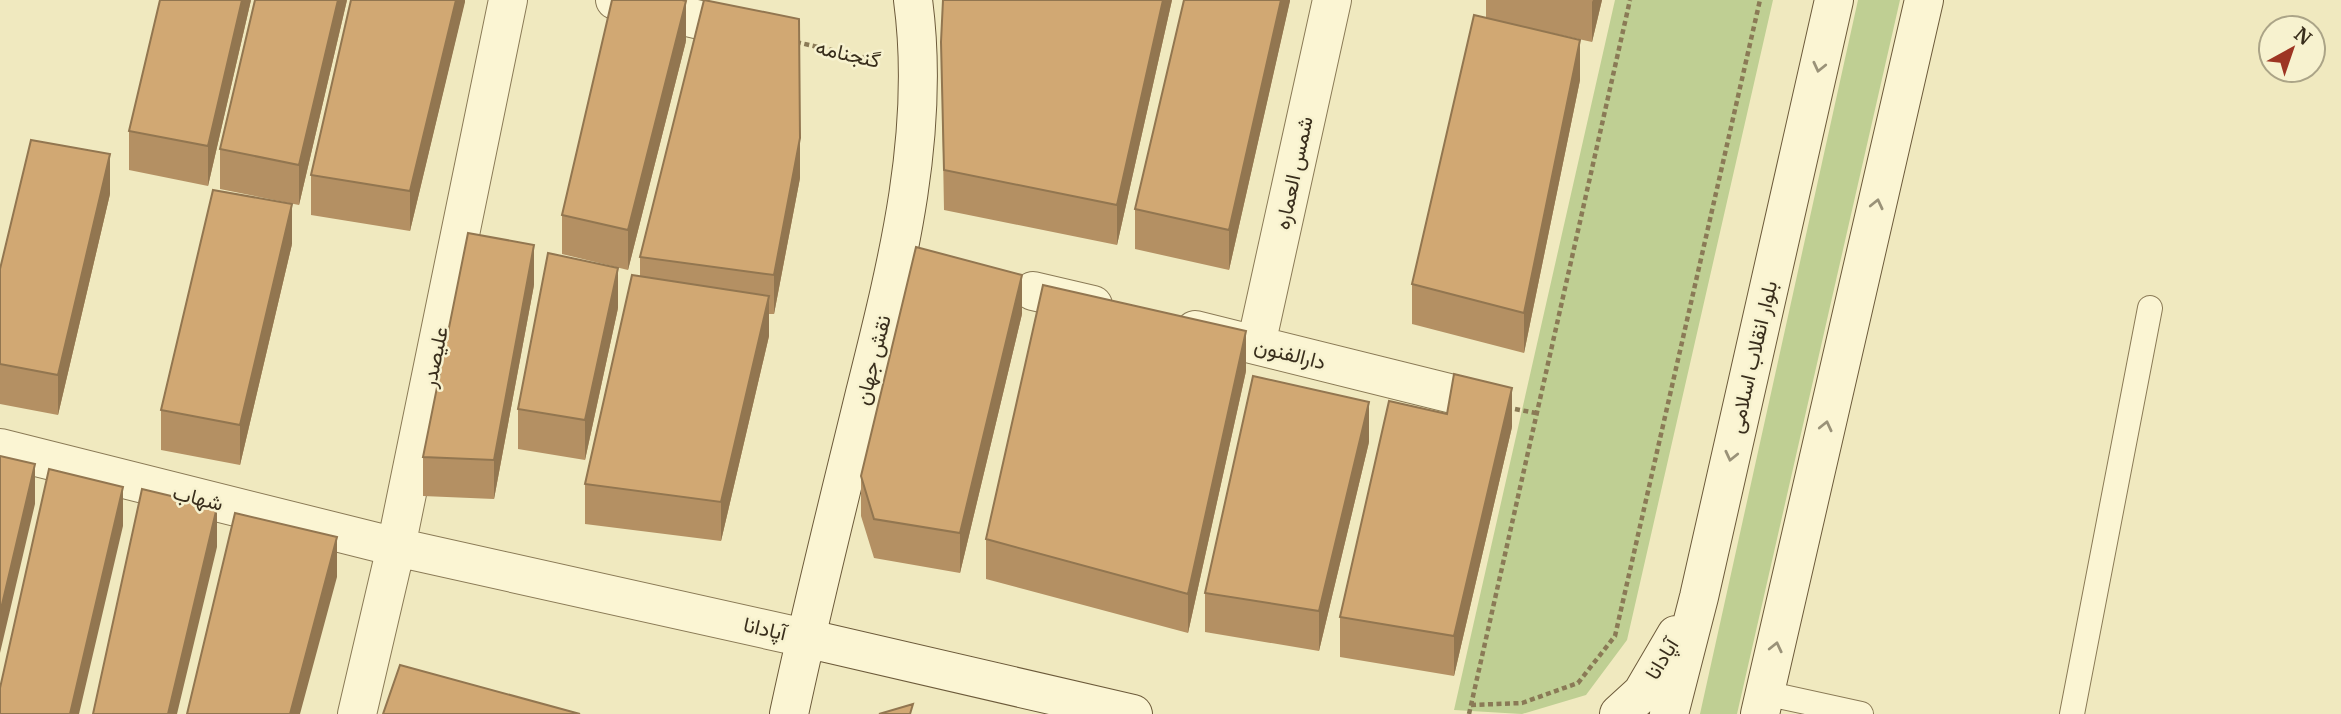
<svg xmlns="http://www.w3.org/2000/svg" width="2341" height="714" viewBox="0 0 2341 714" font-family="Merriweather,Vazirmatn,serif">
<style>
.green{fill:#bfcf93}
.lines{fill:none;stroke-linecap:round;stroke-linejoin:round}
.lane-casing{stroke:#8a7a56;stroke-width:26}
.street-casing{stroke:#8a7a56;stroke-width:40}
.secondary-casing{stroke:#6c5a3a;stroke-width:40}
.path{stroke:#8a7a56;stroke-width:4.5;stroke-dasharray:5 3.5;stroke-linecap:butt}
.lane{stroke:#fbf5d3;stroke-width:24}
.street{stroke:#fbf5d3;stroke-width:38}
.secondary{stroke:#fbf5d3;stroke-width:38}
.wall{fill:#b49063}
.shaded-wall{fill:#927650}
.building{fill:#d1a873;stroke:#927650;stroke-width:2}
.oneway{stroke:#9a9278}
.labels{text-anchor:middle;stroke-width:5;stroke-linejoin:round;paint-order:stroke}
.street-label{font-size:21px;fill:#392e1c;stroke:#f7f2cf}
</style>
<rect width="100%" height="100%" fill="#f0e9bf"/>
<!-- green -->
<path class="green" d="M 1615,0 L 1773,0 L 1627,640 L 1586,695 L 1522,714 L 1454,710 Z
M 1858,0 L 1900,0 L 1737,714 L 1700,714 Z"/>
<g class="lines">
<defs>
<path id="lane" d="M 1765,693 L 1861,714
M 2072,714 L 2150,308"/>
<path id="street" d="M 615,0 L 700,20
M 1033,291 L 1093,305
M 1195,330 L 1477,400
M 1256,345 L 1332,0
M 0,448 L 396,547 L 805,638
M 357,714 L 396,547 L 508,0"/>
<path id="secondary" d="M 805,638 L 1133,714
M 789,714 C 812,606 839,500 865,393 C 897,265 931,133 913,0
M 1619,714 L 1642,693 L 1676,635
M 1669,714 L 1699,597 L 1834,0
M 1760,714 L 1924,0"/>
</defs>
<!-- lane casing -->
<use href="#lane" class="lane-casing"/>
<!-- street casing -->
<use href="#street" class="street-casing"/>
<!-- secondary casing -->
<use href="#secondary" class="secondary-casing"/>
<!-- path -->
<path class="path" d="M 796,42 L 876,60
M 1515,409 L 1536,413
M 1471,705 L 1522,703 L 1578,683 L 1615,636 L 1760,0
M 1469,714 L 1630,0"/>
<!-- lane -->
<use href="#lane" class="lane"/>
<!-- street -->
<use href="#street" class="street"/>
<!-- secondary -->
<use href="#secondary" class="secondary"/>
</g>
<!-- wall -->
<path class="wall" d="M 251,0 L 208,186 L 129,170 L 129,131 Z
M 347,0 L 299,205 L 220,189 L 220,149 Z
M 465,0 L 410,231 L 311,215 L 311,175 Z
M 1172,0 L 1117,245 L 944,210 L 941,42 Z
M 1290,0 L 1229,270 L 1135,249 L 1135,209 Z
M 1486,0 L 1602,0 L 1592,42 L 1507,23 L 1580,80 L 1524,353 L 1412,324 L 1412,284 L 1486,18 Z
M 686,41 L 628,270 L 562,254 L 562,215 Z
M 800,178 L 774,314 L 769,314 L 769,336 L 721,541 L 585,524 L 585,484 L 640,276 L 640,257 Z
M 110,194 L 58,415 L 0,404 L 0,269 Z
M 292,244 L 240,465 L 161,450 L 161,410 Z
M 534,285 L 494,499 L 423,496 L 423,457 Z
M 618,308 L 585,460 L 518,449 L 518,409 Z
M 1022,314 L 960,573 L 874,558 L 861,516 L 861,476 Z
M 1246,371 L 1188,633 L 986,579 L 986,539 Z
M 1512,427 L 1454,676 L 1340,657 L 1340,617 Z
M 1369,442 L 1319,651 L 1205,632 L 1205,593 Z"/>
<!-- shaded-wall -->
<path class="shaded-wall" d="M 242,0 L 251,0 L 208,186 L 208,146 Z
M 338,0 L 347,0 L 299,205 L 299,165 Z
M 456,0 L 465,0 L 465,2 L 410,231 L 410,191 Z
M 1163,0 L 1172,0 L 1117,245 L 1117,205 Z
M 1281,0 L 1290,0 L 1290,1 L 1229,270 L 1229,230 Z
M 1593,0 L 1602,0 L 1592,42 L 1592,2 Z
M 686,1 L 686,41 L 628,270 L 628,230 Z
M 1580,40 L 1580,80 L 1524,353 L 1524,313 Z
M 800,138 L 800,178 L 774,314 L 774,275 Z
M 110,154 L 110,194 L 58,415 L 58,375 Z
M 292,204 L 292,244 L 240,465 L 240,425 Z
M 534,245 L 534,285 L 494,499 L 494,460 Z
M 618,268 L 618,308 L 585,460 L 585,420 Z
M 1022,275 L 1022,314 L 960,573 L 960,533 Z
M 769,296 L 769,336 L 721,541 L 721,502 Z
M 1246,331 L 1246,371 L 1188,633 L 1188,594 Z
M 1512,388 L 1512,427 L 1454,676 L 1454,636 Z
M 1369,402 L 1369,442 L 1319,651 L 1319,611 Z
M 35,464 L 35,504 L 0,653 L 0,613 Z
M 123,487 L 123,526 L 79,714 L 70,714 Z
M 217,507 L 217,547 L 177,714 L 168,714 Z
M 337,537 L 337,577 L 300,714 L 290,714 Z"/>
<!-- building -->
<path class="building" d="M 160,0 L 242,0 L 208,146 L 129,131 Z
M 255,0 L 338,0 L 299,165 L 220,149 Z
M 351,0 L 456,0 L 410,191 L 311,175 Z
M 612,0 L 682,0 L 686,1 L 628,230 L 562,215 Z
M 704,0 L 799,19 L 800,138 L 774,275 L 640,257 Z
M 943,0 L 1163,0 L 1117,205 L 944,170 L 941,42 Z
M 1184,0 L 1281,0 L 1229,230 L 1135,209 Z
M 1474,15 L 1580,40 L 1524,313 L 1412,284 Z
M 31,140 L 110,154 L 58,375 L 0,364 L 0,269 Z
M 213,190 L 292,204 L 240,425 L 161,410 Z
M 468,233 L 534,245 L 494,460 L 423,457 Z
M 916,247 L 1022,275 L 960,533 L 874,519 L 861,476 Z
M 548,253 L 618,268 L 585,420 L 518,409 Z
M 632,275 L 769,296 L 721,502 L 585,484 Z
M 1043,285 L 1246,331 L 1188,594 L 986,539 Z
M 1454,374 L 1512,388 L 1454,636 L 1340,617 L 1389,401 L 1447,414 Z
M 1253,376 L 1369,402 L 1319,611 L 1205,593 Z
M 0,456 L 35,464 L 0,613 Z
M 49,469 L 123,487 L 70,714 L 0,714 L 0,688 Z
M 142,489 L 217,507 L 168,714 L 93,714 Z
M 235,513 L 337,537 L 290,714 L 187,714 Z
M 400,665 L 580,714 L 383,714 Z
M 913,704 L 910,714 L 879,714 Z"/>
<!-- one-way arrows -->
<defs><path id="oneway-chevron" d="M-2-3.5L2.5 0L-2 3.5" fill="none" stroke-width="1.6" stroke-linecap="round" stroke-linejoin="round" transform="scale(1.75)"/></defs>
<g class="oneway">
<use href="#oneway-chevron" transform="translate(1819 67) rotate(103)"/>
<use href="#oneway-chevron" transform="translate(1877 204) rotate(-77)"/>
<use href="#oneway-chevron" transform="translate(1826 426) rotate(-77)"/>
<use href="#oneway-chevron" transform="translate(1731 456) rotate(103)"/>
<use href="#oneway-chevron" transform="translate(1776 647) rotate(-77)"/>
</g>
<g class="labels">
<!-- street labels -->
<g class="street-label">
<text transform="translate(848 54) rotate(13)" y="7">گنجنامه</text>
<text transform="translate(1294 173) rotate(-78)" y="7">شمس العماره</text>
<text transform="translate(1290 354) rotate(14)" y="7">دارالفنون</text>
<text transform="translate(435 357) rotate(-78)" y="7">علیصدر</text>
<text transform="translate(1753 357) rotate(-77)" y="7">بلوار انقلاب اسلامی</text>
<text transform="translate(873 360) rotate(-76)" y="7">نقش جهان</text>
<text transform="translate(198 498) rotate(14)" y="7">شهاب</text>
<text transform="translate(765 629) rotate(13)" y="7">آپادانا</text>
<text transform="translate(1662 659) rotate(-59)" y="7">آپادانا</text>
</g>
</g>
<!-- north arrow -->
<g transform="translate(2292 49) rotate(40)"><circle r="33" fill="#f7f2cf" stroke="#aba487" stroke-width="2"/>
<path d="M0-5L12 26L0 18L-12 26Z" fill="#9d3523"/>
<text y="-10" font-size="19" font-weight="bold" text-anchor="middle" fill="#392e1c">N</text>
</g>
</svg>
